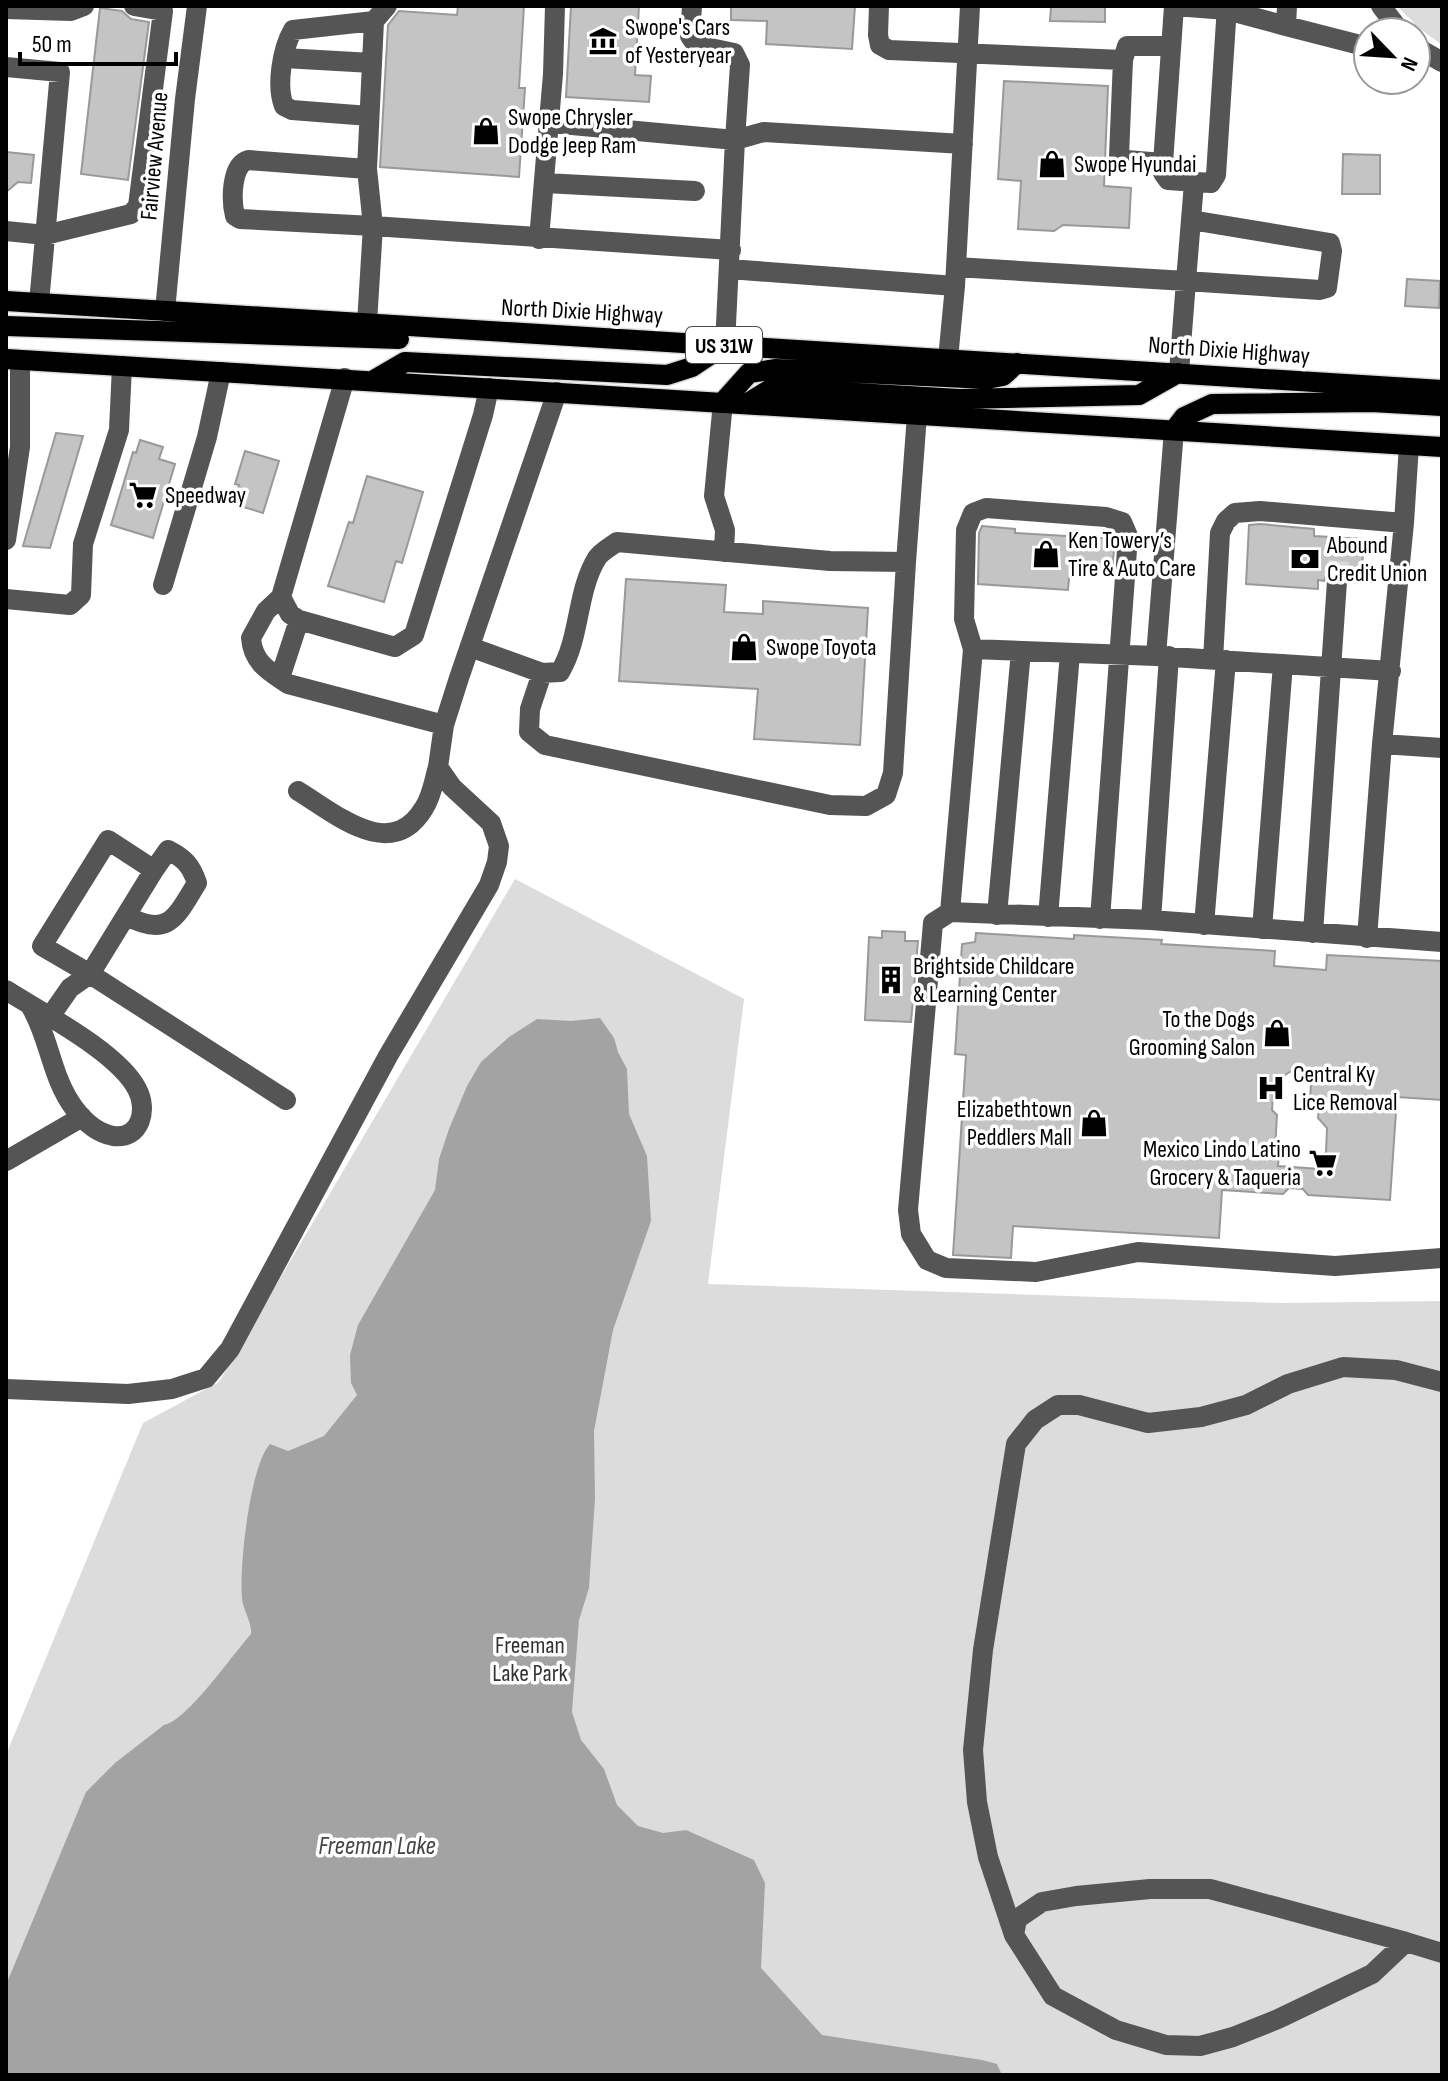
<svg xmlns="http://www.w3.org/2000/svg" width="1448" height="2081" viewBox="0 0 1448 2081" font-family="'Sofia Sans Condensed',sans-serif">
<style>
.green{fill:#dcdcdc}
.water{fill:#a3a3a3}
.building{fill:#c4c4c4;stroke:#999;stroke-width:2;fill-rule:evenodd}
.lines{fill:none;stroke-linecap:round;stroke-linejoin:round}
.minor-tunnel{stroke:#d9d9d9;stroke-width:20;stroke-dasharray:20 10;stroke-linecap:butt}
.major-casing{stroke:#dbdbdb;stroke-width:23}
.minor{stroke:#555;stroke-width:20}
.major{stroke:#000;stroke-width:20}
.labels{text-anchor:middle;stroke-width:7;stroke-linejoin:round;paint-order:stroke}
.shield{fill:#fff;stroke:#4c4c4c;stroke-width:2}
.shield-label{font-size:22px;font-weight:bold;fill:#000}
.poi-label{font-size:24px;fill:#000;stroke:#fff;text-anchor:start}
.street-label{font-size:24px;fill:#000;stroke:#fff}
.park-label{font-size:24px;fill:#333;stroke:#fff}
.water-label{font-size:26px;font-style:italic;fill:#444;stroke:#fff}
</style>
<rect width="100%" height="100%" fill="#fff"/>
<!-- green -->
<path class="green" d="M 1397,6 L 1442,6 L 1442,45 L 1419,28 Z
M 515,879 L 744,999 L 708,1284 L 1281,1303 L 1442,1301 L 1442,2075 L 6,2075 L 6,1755 L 143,1423 L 219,1382 Z"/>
<!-- water -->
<path class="water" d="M 600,1018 L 614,1038 L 618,1052 L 627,1069 L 629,1114 L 647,1156 L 651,1221 L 613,1330 L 594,1431 L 595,1499 L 591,1557 L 589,1588 L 579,1620 L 572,1712 L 581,1740 L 604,1769 L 617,1805 L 638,1826 L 663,1833 L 686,1830 L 754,1860 L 765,1883 L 761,1968 L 822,2035 L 982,2060 L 997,2064 L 1002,2075 L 6,2075 L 6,1985 L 86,1792 L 115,1763 L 164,1725 C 187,1721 233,1654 251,1634 C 252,1621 243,1611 242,1598 C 239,1567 250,1465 270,1444 L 288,1451 L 324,1436 L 357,1395 L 351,1383 L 350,1355 L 358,1325 L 435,1190 L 439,1159 L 449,1129 L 467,1086 L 481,1062 L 509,1037 L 537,1019 L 571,1021 Z"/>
<!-- building -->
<path class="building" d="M 458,6 L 524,6 L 519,88 L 525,88 L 519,177 L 380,167 L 388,25 L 399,11 L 457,15 Z
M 571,6 L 639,6 L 635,75 L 651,76 L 649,102 L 566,97 Z
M 731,6 L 855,6 L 852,49 L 766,44 L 767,21 L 731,20 Z
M 1051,6 L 1105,6 L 1105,22 L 1050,21 Z
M 100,8 L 122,11 L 131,19 L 149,22 L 128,180 L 81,174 Z
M 1004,81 L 1108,86 L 1104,186 L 1131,188 L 1129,228 L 1063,225 L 1054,231 L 1018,229 L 1021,181 L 998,179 Z
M 6,152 L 34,155 L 31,183 L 18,182 L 6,192 Z
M 1343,154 L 1380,155 L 1380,194 L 1342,194 Z
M 1407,279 L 1440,281 L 1439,308 L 1405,306 Z
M 56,433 L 83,436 L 50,548 L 23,546 Z
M 140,440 L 163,447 L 159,459 L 175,464 L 153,538 L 111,525 L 133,452 L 136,453 Z
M 245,451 L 279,461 L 263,513 L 234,504 L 239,485 L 235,484 Z
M 367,476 L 423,492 L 402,563 L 396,561 L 384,602 L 328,586 L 349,522 L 353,523 Z
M 1260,524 L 1314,529 L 1314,536 L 1364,539 L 1361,583 L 1350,582 L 1345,571 L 1337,568 L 1327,573 L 1324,581 L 1318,580 L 1318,589 L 1246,584 L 1249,525 Z
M 982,526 L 1015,529 L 1015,533 L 1115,539 L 1112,571 L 1070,568 L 1068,590 L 978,584 L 979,533 Z
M 626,579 L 726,585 L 724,612 L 763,614 L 763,601 L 868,608 L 860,745 L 754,739 L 758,689 L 619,681 Z
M 882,931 L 905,932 L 905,941 L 918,941 L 911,1022 L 865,1020 L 869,937 L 882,938 Z
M 976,933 L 1074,939 L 1074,935 L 1162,940 L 1161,944 L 1275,951 L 1274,966 L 1326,970 L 1327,955 L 1442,961 L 1442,1100 L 1397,1097 L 1390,1200 L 1308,1195 L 1303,1189 L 1289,1188 L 1283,1194 L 1222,1190 L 1219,1238 L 1013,1226 L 1011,1258 L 953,1255 L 966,1055 L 955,1054 L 962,944 L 975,942 ZM 1296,1068 L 1311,1084 L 1310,1099 L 1319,1108 L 1318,1118 L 1327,1128 L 1326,1152 L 1321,1157 L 1320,1169 L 1278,1166 L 1279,1153 L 1275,1149 L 1277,1115 L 1272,1110 L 1274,1082 Z"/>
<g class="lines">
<!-- minor-tunnel -->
<path class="minor-tunnel" d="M 1337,581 L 1341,537"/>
<defs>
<path id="major" d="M 6,301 L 1442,390
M 6,326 L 399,339
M 6,359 L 1442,447
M 374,380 L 405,362 L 667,375 L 692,367 L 725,345
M 723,402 L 749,373 L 776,369 L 987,379 L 1003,376 L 1017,363
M 746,404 L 772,388 L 959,399 L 1139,395 L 1178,373
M 1174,430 L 1184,417 L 1212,404 L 1372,402 L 1442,406"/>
</defs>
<!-- major casing -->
<use href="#major" class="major-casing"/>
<!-- minor -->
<path class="minor" d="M 879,6 L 878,35 L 880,45 L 889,50 L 1123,60 L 1119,156 L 1126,160 L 1163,163 L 1174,6
M 1175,6 L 1227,10 L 1286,26 L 1287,6
M 1381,6 L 1401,32
M 6,9 L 71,11 L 84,6
M 1286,26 L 1368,47
M 1416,47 L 1442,62
M 284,58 L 372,63
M 1123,60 L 1127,46 L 1171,46
M 6,67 L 60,72 L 39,303
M 369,116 L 292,110 L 284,106 C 276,86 282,49 293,30 L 374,21
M 550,123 L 735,140 L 740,65 L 734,53 L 696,45 L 690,36 L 692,6
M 1163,163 L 1163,173 L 1168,180 L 1211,183 L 1216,175 L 1227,6
M 367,169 L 248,160 C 231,165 231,200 235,216 L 240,219 L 373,226 L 367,169 L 374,21 L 387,6
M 545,183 L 695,191
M 1191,220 L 1330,243 L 1332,251 L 1327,288 L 1320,290 L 1186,281 L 1194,183
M 6,231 L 45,235 L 131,214 L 138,206 L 163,11 L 134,6
M 539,239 L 553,74 L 555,6
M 956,267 L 1186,281 L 1179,372
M 729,269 L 955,286
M 165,311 L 185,99 L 197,6
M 367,323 L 373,226 L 731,250
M 725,345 L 735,140 L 764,132 L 963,144
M 948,359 L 955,286 L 970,6
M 345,378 L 281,597 L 290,614 L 299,620 L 395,647 L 414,635 L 483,415 L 489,388
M 723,402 L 714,496 L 725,530 L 724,552
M 1174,430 L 1156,656 L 973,649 L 950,912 L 1151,920 L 1442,942
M 1409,445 L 1404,523 L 1382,744 L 1442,748
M 6,540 L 20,447 L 20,360
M 163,585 L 207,437 L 221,372
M 281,597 L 266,611 L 251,638 C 253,663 269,671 288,684 L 444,725
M 6,599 L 70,605 L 81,595 L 83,544 L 119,430 L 122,366
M 470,647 L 542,673 L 560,672 C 581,637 576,592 597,558 C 601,552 610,547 617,542 L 830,561 L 906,562 L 917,415
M 973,649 L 964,619 L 966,530 L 973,513 L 986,508 L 1106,517 L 1122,522 L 1128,536 L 1100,919
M 1156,656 L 1391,671
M 1213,660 L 1220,533 L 1226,521 L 1235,513 L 1260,511 L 1404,523
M 542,673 L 530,709 L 529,732 L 545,745 L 830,805 L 866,806 L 886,795 L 893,773 L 906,562
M 280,678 L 299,620
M 298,791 C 336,814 391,863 424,808 C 432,796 434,780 438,767
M 108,840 L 154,870 L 90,974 L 42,946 Z
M 950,912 L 933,923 L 908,1210 L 911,1234 L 927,1260 L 946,1268 L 1036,1272 L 1138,1252 L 1335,1266 L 1442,1258
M 997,915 L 1021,651
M 127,916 C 169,939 177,915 197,883 C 191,865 184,858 168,850 L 154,870
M 1048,917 L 1070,653
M 1151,920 L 1169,656
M 1204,925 L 1226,660
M 1262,929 L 1283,664
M 1313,933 L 1337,581
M 1367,938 L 1382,744
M 6,990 C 42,1013 118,1052 137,1089 C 148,1109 141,1140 113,1136 C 97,1133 83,1120 74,1108 C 51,1077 50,1039 31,1007
M 49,1018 L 70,988 L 90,974 L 286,1100
M 6,1161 L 82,1117
M 6,1389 L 128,1394 L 172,1389 L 206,1378 L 230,1349 L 388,1056 L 489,885 L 497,862 L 499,846 L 491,823 L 452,787 L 438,767 L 444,725 L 459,678 L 557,392
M 1150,1889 L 1210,1889 L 1406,1942 L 1372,1974 L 1278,2019 L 1233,2037 L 1200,2046 L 1166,2045 L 1116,2030 L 1053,1996 L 1014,1935 L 1017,1919 L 1042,1902 L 1076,1896 Z
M 1014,1935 L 988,1857 L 977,1802 L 973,1750 L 983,1650 L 1016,1444 L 1035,1420 L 1058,1405 L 1079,1405 L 1148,1423 L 1201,1417 L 1246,1405 L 1288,1384 L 1343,1367 L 1396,1370 L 1442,1382
M 1406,1942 L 1442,1953"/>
<!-- major -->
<use href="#major" class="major"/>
</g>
<!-- icons -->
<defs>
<symbol id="museum-bare" viewBox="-9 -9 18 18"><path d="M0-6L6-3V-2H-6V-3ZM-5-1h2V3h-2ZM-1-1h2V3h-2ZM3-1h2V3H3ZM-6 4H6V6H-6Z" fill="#000" stroke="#fff" stroke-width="2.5" paint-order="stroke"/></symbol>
<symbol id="shop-bare" viewBox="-9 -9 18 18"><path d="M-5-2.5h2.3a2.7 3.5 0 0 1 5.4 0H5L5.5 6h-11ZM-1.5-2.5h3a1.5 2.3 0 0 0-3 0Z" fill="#000" stroke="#fff" stroke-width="2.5" paint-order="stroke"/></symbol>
<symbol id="supermarket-bare" viewBox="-9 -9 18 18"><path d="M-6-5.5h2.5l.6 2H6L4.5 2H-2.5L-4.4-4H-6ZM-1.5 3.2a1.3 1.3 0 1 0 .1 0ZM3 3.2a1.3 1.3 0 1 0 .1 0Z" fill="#000" stroke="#fff" stroke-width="2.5" paint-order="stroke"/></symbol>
<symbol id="bank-bare" viewBox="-9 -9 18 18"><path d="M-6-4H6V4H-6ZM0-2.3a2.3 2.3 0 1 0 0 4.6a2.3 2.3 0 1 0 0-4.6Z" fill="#000" stroke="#fff" stroke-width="2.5" paint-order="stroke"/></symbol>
<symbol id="building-bare" viewBox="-9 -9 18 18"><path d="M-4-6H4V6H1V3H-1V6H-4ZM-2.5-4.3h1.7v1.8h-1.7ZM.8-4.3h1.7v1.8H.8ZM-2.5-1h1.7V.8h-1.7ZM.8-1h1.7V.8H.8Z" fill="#000" stroke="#fff" stroke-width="2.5" paint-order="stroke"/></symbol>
<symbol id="hospital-bare" viewBox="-9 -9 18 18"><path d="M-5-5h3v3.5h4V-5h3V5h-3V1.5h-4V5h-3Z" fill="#000" stroke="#fff" stroke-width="2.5" paint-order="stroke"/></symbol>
</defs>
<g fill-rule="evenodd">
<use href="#museum-bare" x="583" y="21" width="40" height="40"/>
<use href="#shop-bare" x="466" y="111" width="40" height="40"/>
<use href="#shop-bare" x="1032" y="144" width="40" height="40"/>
<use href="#supermarket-bare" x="123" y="475" width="40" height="40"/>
<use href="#shop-bare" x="1026" y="534" width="40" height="40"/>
<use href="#bank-bare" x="1285" y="539" width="40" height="40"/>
<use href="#shop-bare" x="724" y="627" width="40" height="40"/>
<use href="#building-bare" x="871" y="960" width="40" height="40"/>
<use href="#shop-bare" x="1257" y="1013" width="40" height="40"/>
<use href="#hospital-bare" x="1251" y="1068" width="40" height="40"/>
<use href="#shop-bare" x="1074" y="1103" width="40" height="40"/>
<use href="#supermarket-bare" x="1303" y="1143" width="40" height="40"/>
</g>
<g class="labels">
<!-- shield labels -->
<rect class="shield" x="686" y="327" width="76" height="36" rx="6"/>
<g class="shield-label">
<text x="724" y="353">US 31W</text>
</g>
<!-- poi labels -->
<g class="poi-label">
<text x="625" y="35">Swope's Cars<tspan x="625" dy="28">of Yesteryear</tspan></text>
<text x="508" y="125">Swope Chrysler<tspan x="508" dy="28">Dodge Jeep Ram</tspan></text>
<text x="1074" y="172">Swope Hyundai</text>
<text x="165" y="503">Speedway</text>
<text x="1068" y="548">Ken Towery’s<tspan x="1068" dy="28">Tire &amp; Auto Care</tspan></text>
<text x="1327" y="553">Abound<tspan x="1327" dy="28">Credit Union</tspan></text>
<text x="766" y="655">Swope Toyota</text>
<text x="913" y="974">Brightside Childcare<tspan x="913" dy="28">&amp; Learning Center</tspan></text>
<text x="1255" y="1027" text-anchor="end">To the Dogs<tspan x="1255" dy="28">Grooming Salon</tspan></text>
<text x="1293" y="1082">Central Ky<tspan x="1293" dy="28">Lice Removal</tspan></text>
<text x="1072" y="1117" text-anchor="end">Elizabethtown<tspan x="1072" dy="28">Peddlers Mall</tspan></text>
<text x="1301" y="1157" text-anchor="end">Mexico Lindo Latino<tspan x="1301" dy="28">Grocery &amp; Taqueria</tspan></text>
</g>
<!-- street labels -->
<g class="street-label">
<text transform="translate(154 156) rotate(-85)" y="8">Fairview Avenue</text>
<text transform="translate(582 311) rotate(3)" y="8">North Dixie Highway</text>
<text transform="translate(1229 350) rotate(4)" y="8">North Dixie Highway</text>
</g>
<!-- park labels -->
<g class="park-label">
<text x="530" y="1653">Freeman<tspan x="530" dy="28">Lake Park</tspan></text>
</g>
<!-- water labels -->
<g class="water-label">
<text x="377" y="1854">Freeman Lake</text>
</g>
</g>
<!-- border -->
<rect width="1448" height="2081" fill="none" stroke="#000000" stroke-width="16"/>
<!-- north arrow -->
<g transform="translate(1392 56) rotate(115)"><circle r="38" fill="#ffffff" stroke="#999999" stroke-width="2"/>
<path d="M0-6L14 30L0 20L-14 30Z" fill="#000000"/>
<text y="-12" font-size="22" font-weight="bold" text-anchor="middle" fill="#000000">N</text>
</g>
<!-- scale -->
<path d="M20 52v12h156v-12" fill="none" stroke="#000000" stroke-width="4"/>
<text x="32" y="52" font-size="24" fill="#000000" stroke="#ffffff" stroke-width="6" paint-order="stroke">50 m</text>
</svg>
